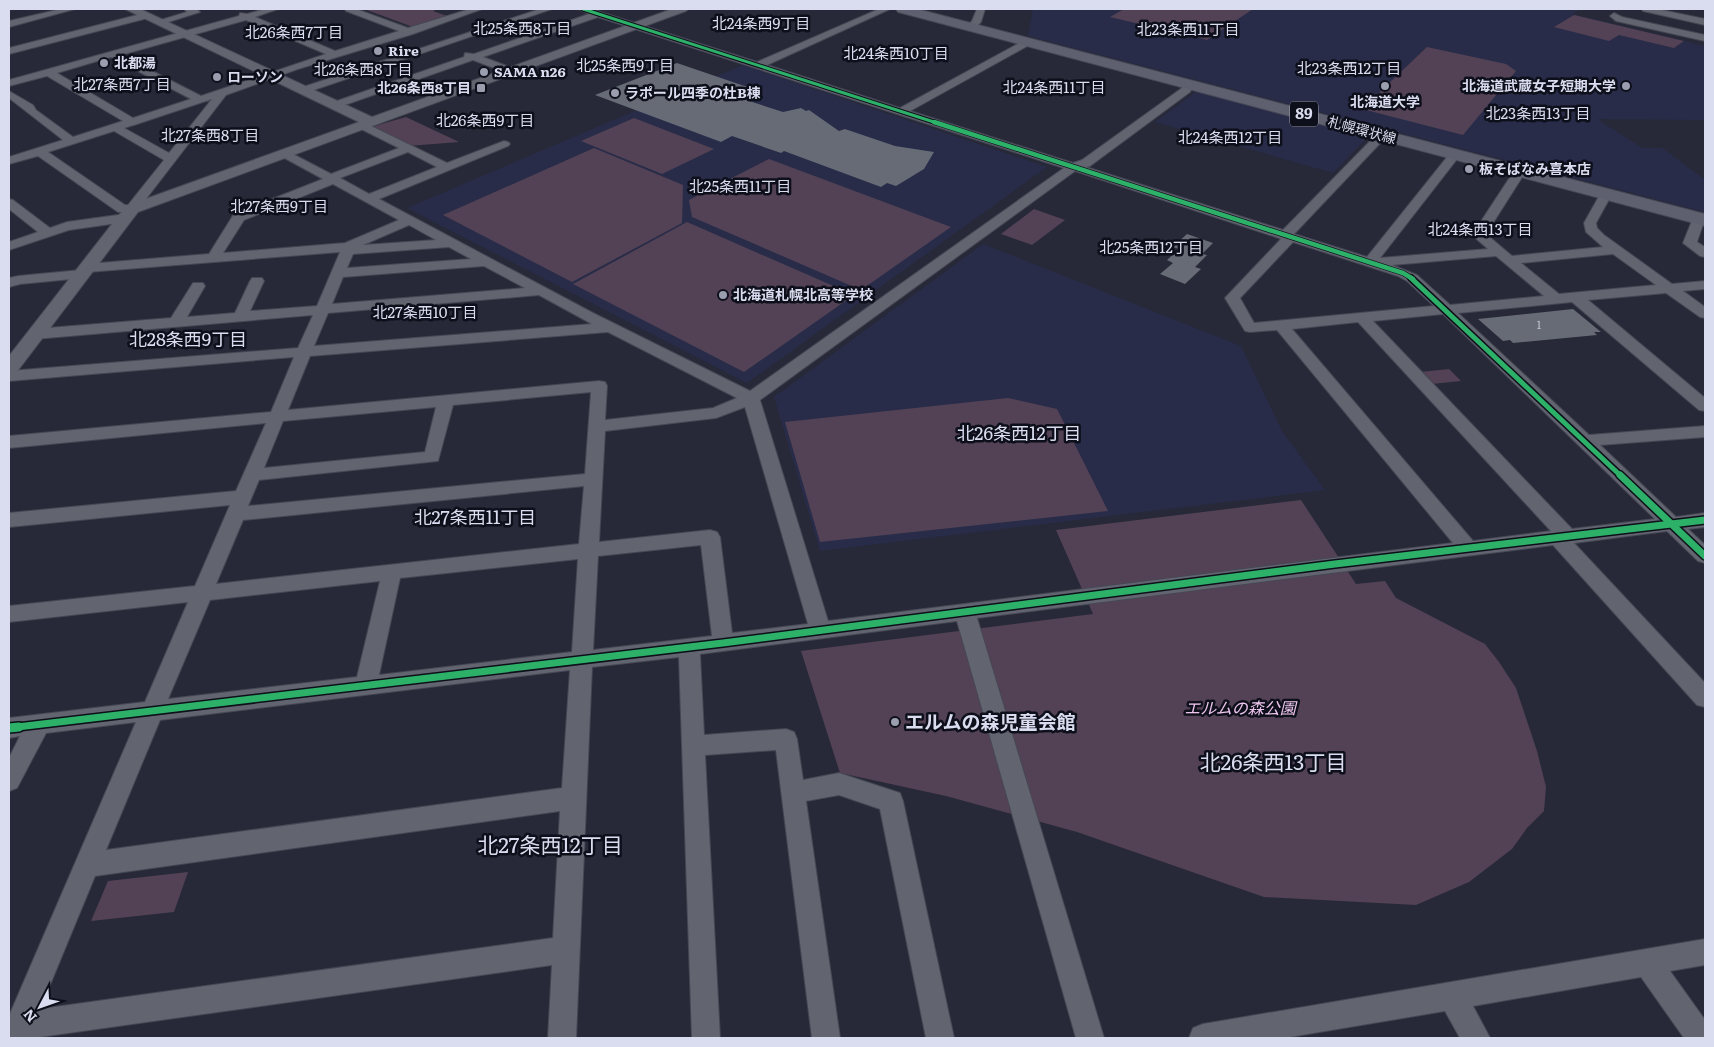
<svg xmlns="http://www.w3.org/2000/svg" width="1714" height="1047" viewBox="0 0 1714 1047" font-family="Literata,'Noto Sans JP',serif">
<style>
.built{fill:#282c49}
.green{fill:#534255}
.building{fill:#666b76}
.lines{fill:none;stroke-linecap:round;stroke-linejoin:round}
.minor-casing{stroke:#464755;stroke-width:2}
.tertiary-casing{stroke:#464755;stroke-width:2}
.primary-casing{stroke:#464755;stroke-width:2}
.minor{fill:#62646f;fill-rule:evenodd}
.tertiary{fill:#62646f;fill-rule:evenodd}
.primary{fill:#5e5f6f;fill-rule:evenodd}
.cycleway-far4-casing{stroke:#0d0f1a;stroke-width:5}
.cycleway-far3-casing{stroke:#0d0f1a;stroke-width:6}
.cycleway-far2-casing{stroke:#0d0f1a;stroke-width:8}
.cycleway-far1-casing{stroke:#0d0f1a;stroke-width:10}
.cycleway-casing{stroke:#0d0f1a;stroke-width:12}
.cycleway-far4{stroke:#2db169;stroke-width:3}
.cycleway-far3{stroke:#2db169;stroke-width:4.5}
.cycleway-far2{stroke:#2db169;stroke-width:5}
.cycleway-far1{stroke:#2db169;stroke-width:7}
.cycleway{stroke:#2db169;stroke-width:9}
.poi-dot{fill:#9b9eaf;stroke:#0d0f1a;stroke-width:2}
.labels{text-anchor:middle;stroke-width:5;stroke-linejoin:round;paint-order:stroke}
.far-number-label{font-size:11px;fill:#bdc0d1}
.far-poi-label{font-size:14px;font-weight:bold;fill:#daddef;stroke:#0d0f1a;text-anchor:start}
.far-street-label{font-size:14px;fill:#daddef;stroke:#0d0f1a}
.far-neighbourhood-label{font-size:15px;fill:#daddef;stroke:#0d0f1a}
.shield{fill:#0d0f1a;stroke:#9c9faf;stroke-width:1}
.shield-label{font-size:15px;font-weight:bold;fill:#daddef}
.park-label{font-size:16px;font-style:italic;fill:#eec5ee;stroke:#0d0f1a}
.neighbourhood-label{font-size:18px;fill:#daddef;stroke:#0d0f1a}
.near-poi-label{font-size:19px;font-weight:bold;fill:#daddef;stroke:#0d0f1a;text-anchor:start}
.near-neighbourhood-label{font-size:21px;fill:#daddef;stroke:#0d0f1a}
</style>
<rect width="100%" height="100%" fill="#272938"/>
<!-- built -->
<path class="built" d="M 1033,9 L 1581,9 L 1572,14 L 1705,46 L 1705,120 L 1597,119 L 1642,148 L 1662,148 L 1705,180 L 1705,212 L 1028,36 Z
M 743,65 L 1047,167 L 747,383 L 407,208 Z
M 1197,91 L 1368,137 L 1333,173 L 1155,122 Z
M 983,244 L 1241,346 L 1282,431 L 1325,490 L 820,551 L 774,397 Z"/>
<!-- green -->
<path class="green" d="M 364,9 L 438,9 L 433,11 L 447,16 L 413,27 Z
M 1124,9 L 1253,9 L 1207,40 L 1110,17 Z
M 1574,15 L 1684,41 L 1674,48 L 1619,35 L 1609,41 L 1554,27 Z
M 1427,47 L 1506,64 L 1516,71 L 1463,135 L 1362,109 Z
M 406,117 L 459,142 L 408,146 L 371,127 Z
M 634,118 L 714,149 L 662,174 L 581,141 Z
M 594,148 L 683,185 L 682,223 L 572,282 L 443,215 Z
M 769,159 L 951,227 L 861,290 L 692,217 L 689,200 Z
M 1034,209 L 1065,220 L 1032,245 L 1001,234 Z
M 687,222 L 854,295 L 744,372 L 573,284 Z
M 1449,369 L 1461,381 L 1432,384 L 1420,372 Z
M 1008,398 L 1057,409 L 1108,511 L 820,542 L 785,422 Z
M 1301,500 L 1356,584 L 1385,581 L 1396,598 L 1485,644 L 1499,662 L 1516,688 L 1537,751 L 1546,787 L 1544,811 L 1527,828 L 1512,849 L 1469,882 L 1416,905 L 1264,897 L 1077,832 L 946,796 L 840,773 L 801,651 L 1093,614 L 1056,530 Z
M 188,872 L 174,912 L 91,921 L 108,881 Z"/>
<!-- building -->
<path class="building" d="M 677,63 L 759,91 L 743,99 L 783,112 L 801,108 L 806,111 L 809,110 L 839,131 L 845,129 L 895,146 L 934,152 L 924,169 L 896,186 L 887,183 L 881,187 L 784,151 L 781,153 L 732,136 L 721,142 L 595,95 Z
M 1187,234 L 1213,243 L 1202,254 L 1207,255 L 1195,267 L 1201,269 L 1185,284 L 1160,274 L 1173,263 L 1167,260 L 1179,249 L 1173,247 Z
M 1573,309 L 1601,332 L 1594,332 L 1597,335 L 1513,343 L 1510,340 L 1503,341 L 1478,319 Z"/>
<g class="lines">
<defs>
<path id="minor" d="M 61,9 L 75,9 L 9,27 L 9,21 Z
M 184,9 L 196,9 L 200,12 L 159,25 L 154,22 L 187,12 Z
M 265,9 L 278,9 L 255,17 L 335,51 L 399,31 L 346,11 L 345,9 L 356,9 L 408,28 L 470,9 L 482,9 L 413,34 L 298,69 L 226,95 L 136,212 L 118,212 L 38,156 L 9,164 L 9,157 L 63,140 L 9,98 L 9,91 L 33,105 L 36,110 L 73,137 L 123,121 L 47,76 L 9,86 L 9,80 L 239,16 L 240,13 L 247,14 ZM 246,20 L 326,54 L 201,96 L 121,55 ZM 111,57 L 191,99 L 133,118 L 57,73 ZM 212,99 L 169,153 L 124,128 L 137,124 ZM 114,131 L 164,160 L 128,205 L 125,205 L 48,152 Z
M 540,9 L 552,9 L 308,92 L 304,93 L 299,90 L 300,88 Z
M 579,9 L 591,9 L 757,62 L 879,9 L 890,9 L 767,65 L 900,108 L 1025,40 L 1031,40 L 1031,44 L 910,111 L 1073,163 L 1082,160 L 1182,88 L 1185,82 L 1193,82 L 1194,84 L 1190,92 L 1090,166 L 1086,167 L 1283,230 L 1378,133 L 1386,133 L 1388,135 L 1386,137 L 1294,234 L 1367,257 L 1451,152 L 1459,152 L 1461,154 L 1380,258 L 1488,249 L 1472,235 L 1516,168 L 1520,167 L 1526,171 L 1486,234 L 1512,256 L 1603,247 L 1586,232 L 1584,223 L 1602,191 L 1610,191 L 1612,194 L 1596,223 L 1597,228 L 1604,235 L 1672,284 L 1705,281 L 1705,289 L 1683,291 L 1705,307 L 1705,318 L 1700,317 L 1666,293 L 1588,300 L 1705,398 L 1705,411 L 1699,410 L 1572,302 L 1458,313 L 1589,435 L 1705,426 L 1705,437 L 1600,445 L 1676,517 L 1705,513 L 1705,527 L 1688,529 L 1705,545 L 1705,563 L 1698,561 L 1667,531 L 1574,543 L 1705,683 L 1705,707 L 1697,705 L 1553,545 L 977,618 L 1104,1038 L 1076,1038 L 957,621 L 700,654 L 704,735 L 786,729 L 794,732 L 797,739 L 803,780 L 839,773 L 900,793 L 903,801 L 954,1038 L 926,1038 L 880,809 L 839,795 L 806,801 L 840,1038 L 812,1038 L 776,750 L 705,755 L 720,1038 L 692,1038 L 679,657 L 592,667 L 576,1038 L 548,1038 L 552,965 L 33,1038 L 9,1038 L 9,1016 L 136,722 L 46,733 L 17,788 L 9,791 L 9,758 L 20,736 L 9,738 L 9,718 L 145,702 L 188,602 L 9,622 L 9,606 L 195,586 L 230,505 L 9,527 L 9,513 L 236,491 L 266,423 L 9,448 L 9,436 L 271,412 L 294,357 L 9,381 L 9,371 L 298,348 L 313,315 L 35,339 L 30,337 L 27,334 L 30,331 L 35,329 L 171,318 L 193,283 L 203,283 L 205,286 L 187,317 L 235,313 L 250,281 L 252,278 L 262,278 L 264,281 L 250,311 L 317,306 L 340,252 L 88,272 L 89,274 L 87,277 L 82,278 L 20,284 L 9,287 L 9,278 L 18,276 L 81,270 L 80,268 L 82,265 L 87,264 L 209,254 L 234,214 L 323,179 L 279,155 L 277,153 L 279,151 L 287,151 L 331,174 L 399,148 L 357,127 L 355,125 L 357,123 L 365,123 L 447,163 L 504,141 L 508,142 L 510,144 L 508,146 L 379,199 L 593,313 L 750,391 L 1064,168 L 598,17 L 483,57 L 515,69 L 515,73 L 507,73 L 473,60 L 339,107 L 331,107 L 330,105 L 331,103 L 464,57 L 465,53 L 474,54 L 589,14 ZM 408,152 L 437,167 L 369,194 L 340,178 ZM 1075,171 L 1279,238 L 1281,239 L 1225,298 L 1245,331 L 1250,332 L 1277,330 L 1453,543 L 828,621 L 760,400 ZM 333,184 L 399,220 L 345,243 L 223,253 L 244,220 ZM 409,225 L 436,240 L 363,245 ZM 1293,242 L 1398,276 L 1407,281 L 1434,306 L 1254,323 L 1240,298 ZM 449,247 L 471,259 L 347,268 L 353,254 ZM 1613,254 L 1656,285 L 1559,294 L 1521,263 ZM 1496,256 L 1544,296 L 1450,305 L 1417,275 L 1392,265 ZM 484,266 L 525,288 L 332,304 L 343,277 ZM 539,295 L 592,324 L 314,346 L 328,313 ZM 1443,314 L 1655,519 L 1572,529 L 1373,321 ZM 1358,322 L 1551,531 L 1473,541 L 1292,329 ZM 608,332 L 737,398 L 713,408 L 605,420 L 607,386 L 605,382 L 599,381 L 288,410 L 310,356 ZM 591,392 L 585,474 L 248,506 L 259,480 L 438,461 L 453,405 ZM 436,407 L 425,452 L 264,468 L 283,421 ZM 745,407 L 808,624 L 732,633 L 720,537 L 717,532 L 710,530 L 599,542 L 605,431 L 716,418 ZM 584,486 L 579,544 L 216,584 L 243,520 ZM 701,545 L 712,636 L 593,650 L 598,556 ZM 578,559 L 572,652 L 379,675 L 400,578 ZM 380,581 L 357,677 L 168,699 L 210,600 ZM 570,670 L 562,788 L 106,850 L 160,720 ZM 560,811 L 553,938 L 40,1009 L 95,876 Z
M 977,9 L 985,9 L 981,22 L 974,29 L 968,29 L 966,27 L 972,21 Z
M 1642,9 L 1657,9 L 1705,19 L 1705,25 L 1643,11 Z
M 145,13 L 149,16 L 148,18 L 9,54 L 9,48 Z
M 1614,13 L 1622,17 L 1705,35 L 1705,41 L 1616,21 L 1610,16 Z
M 9,199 L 13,200 L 50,228 L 67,222 L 125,214 L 131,218 L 125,222 L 69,230 L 9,250 L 9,242 L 38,232 L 9,209 Z
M 1699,214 L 1705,218 L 1697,242 L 1705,247 L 1705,257 L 1700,256 L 1683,243 L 1693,218 Z
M 1705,939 L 1705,965 L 1670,971 L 1705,1020 L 1705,1038 L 1684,1038 L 1641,977 L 1473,1006 L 1490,1038 L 1460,1038 L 1445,1011 L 1284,1038 L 1189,1038 L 1193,1028 L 1203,1024 Z"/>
<path id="tertiary" d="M 125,9 L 140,9 L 372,117 L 672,9 L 688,9 L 686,11 L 138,212 L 16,373 L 9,375 L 9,356 L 126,206 L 359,122 Z"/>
<path id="primary" d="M 896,9 L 917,9 L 1705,214 L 1705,226 L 898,12 Z"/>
</defs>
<!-- minor casing -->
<use href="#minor" class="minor-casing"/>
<!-- tertiary casing -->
<use href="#tertiary" class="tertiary-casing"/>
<!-- primary casing -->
<use href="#primary" class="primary-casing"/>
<!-- minor -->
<use href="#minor" class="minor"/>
<!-- tertiary -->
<use href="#tertiary" class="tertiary"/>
<!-- primary -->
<use href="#primary" class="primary"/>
<defs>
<path id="cycleway-far4" d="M 583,9 L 937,123"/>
<path id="cycleway-far3" d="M 934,122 L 1403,273 L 1413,279"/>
<path id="cycleway-far2" d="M 1411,278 L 1622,477"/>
<path id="cycleway-far1" d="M 1620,475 L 1705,556
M 9,728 L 723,643 L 1335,564 L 1705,520"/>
<path id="cycleway" d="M 9,728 L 19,727"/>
</defs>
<!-- cycleway-far4 casing -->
<use href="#cycleway-far4" class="cycleway-far4-casing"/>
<!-- cycleway-far3 casing -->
<use href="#cycleway-far3" class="cycleway-far3-casing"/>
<!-- cycleway-far2 casing -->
<use href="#cycleway-far2" class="cycleway-far2-casing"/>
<!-- cycleway-far1 casing -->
<use href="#cycleway-far1" class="cycleway-far1-casing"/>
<!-- cycleway casing -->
<use href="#cycleway" class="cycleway-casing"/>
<!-- cycleway-far4 -->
<use href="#cycleway-far4" class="cycleway-far4"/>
<!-- cycleway-far3 -->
<use href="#cycleway-far3" class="cycleway-far3"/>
<!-- cycleway-far2 -->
<use href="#cycleway-far2" class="cycleway-far2"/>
<!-- cycleway-far1 -->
<use href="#cycleway-far1" class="cycleway-far1"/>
<!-- cycleway -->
<use href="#cycleway" class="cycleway"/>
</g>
<!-- markers -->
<g class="poi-dot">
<circle cx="378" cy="51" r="5"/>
<circle cx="104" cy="63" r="5"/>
<circle cx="484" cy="72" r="5"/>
<circle cx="217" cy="77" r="5"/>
<circle cx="1385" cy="86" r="5"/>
<circle cx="1626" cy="86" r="5"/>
<rect x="476" y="83" width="10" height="10" rx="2.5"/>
<circle cx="615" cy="93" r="5"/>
<circle cx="1469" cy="169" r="5"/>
<circle cx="723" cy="295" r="5"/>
<circle cx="895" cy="722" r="5"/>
</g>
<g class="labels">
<!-- far-number labels -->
<g class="far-number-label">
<text x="1539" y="329">1</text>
</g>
<!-- far-poi labels -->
<g class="far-poi-label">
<text x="388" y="56">Rire</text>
<text x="114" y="68">北都湯</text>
<text x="494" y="77">SAMA n26</text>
<text x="227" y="82">ローソン</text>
<text x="1616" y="91" text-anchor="end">北海道武蔵女子短期大学</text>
<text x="471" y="93" text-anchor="end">北26条西8丁目</text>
<text x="625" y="98">ラポール四季の杜B棟</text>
<text x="1385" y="107" text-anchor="middle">北海道大学</text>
<text x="1479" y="174">板そばなみ喜本店</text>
<text x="733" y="300">北海道札幌北高等学校</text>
</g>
<!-- far-street labels -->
<g class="far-street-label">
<text transform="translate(1362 130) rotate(15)" y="5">札幌環状線</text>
</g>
<!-- far-neighbourhood labels -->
<g class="far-neighbourhood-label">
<text x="761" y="29">北24条西9丁目</text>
<text x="522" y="34">北25条西8丁目</text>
<text x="1188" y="35">北23条西11丁目</text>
<text x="294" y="38">北26条西7丁目</text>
<text x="896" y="59">北24条西10丁目</text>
<text x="625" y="71">北25条西9丁目</text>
<text x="1349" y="74">北23条西12丁目</text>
<text x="363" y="75">北26条西8丁目</text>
<text x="122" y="90">北27条西7丁目</text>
<text x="1054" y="93">北24条西11丁目</text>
<text x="1538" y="119">北23条西13丁目</text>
<text x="485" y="126">北26条西9丁目</text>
<text x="210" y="141">北27条西8丁目</text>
<text x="1230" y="143">北24条西12丁目</text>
<text x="740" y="192">北25条西11丁目</text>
<text x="279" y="212">北27条西9丁目</text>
<text x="1480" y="235">北24条西13丁目</text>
<text x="1151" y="253">北25条西12丁目</text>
<text x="425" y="318">北27条西10丁目</text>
</g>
<!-- shield labels -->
<rect class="shield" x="1290" y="101.5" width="28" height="25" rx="4"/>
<g class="shield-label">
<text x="1304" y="119">89</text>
</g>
<!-- park labels -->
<g class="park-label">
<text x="1240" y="714">エルムの森公園</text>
</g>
<!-- neighbourhood labels -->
<g class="neighbourhood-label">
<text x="188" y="346">北28条西9丁目</text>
<text x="1019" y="440">北26条西12丁目</text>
<text x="475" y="524">北27条西11丁目</text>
</g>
<!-- near-poi labels -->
<g class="near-poi-label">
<text x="905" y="729">エルムの森児童会館</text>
</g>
<!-- near-neighbourhood labels -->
<g class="near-neighbourhood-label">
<text x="1273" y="770">北26条西13丁目</text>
<text x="550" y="853">北27条西12丁目</text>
</g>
</g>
<!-- border -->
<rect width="1714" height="1047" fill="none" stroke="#daddef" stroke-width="20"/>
<!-- north arrow -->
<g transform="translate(40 1007) rotate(229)" stroke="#0d0f1a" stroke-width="4" paint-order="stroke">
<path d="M0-4L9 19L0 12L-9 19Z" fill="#daddef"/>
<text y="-8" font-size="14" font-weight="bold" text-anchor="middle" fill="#daddef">N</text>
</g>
</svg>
